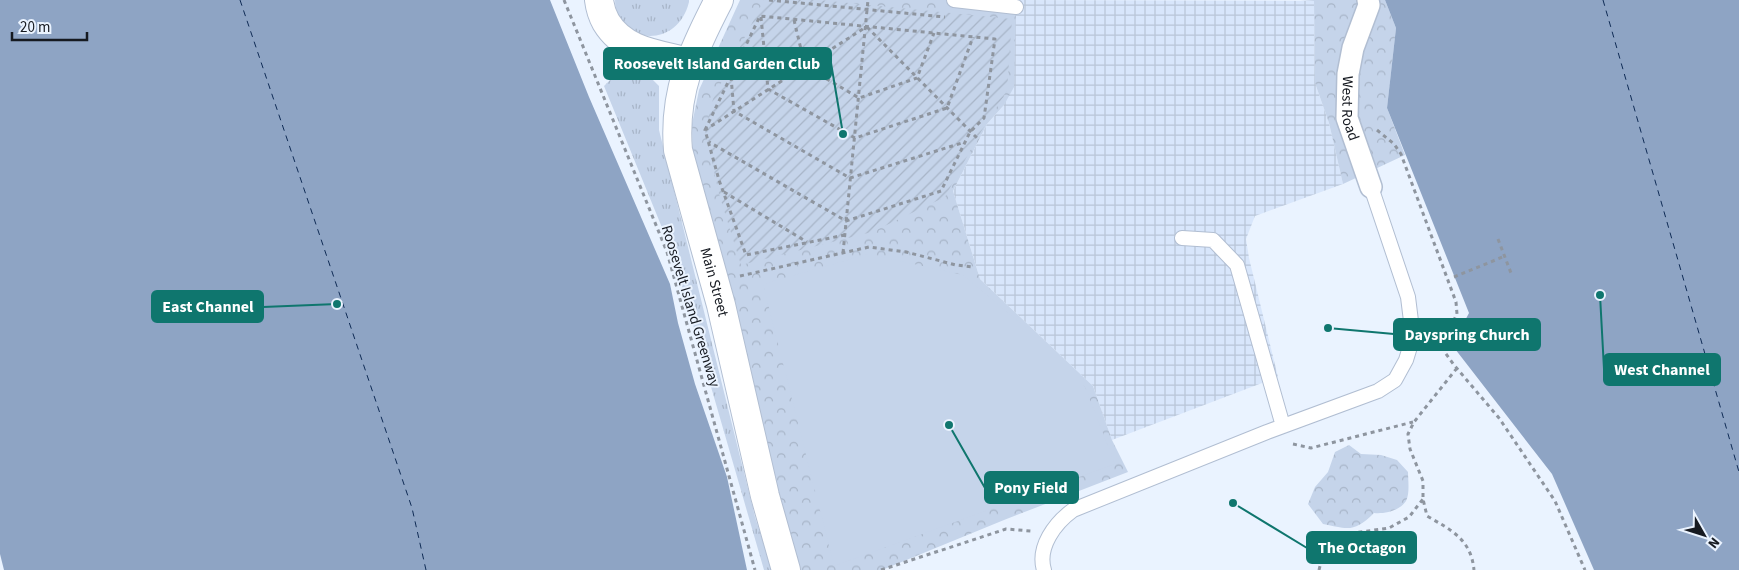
<svg xmlns="http://www.w3.org/2000/svg" width="1739" height="570" viewBox="0 0 1739 570" font-family="'Source Sans 3',sans-serif">
<style>
.industrial{fill:url(#industrial-grid)}
.grass{fill:url(#grass-tufts)}
.park{fill:url(#park-crowns)}
.garden{fill:url(#garden-furrows)}
.pitch{fill:#c5d4ea}
.water{fill:#8ea4c4}
.lines{fill:none;stroke-linecap:round;stroke-linejoin:round}
.ferry{stroke:#0f2b55;stroke-width:1;stroke-dasharray:6 5;stroke-linecap:butt}
.service-casing{stroke:#b1bed2;stroke-width:16}
.pedestrian-casing{stroke:#b1bed2;stroke-width:24}
.minor-casing{stroke:#b1bed2;stroke-width:30}
.tertiary-casing{stroke:#b1bed2;stroke-width:30}
.path{stroke:#8e959f;stroke-width:3;stroke-dasharray:4 4;stroke-linecap:butt}
.service{stroke:#fff;stroke-width:14}
.pedestrian{stroke:#fff;stroke-width:21}
.minor{stroke:#fff;stroke-width:28}
.tertiary{stroke:#fff;stroke-width:28}
.labels{text-anchor:middle;stroke-width:4;stroke-linejoin:round;paint-order:stroke}
.street-label{font-size:15px;fill:#161a21;stroke:#eaf3ff}
.leader{fill:none;stroke:#0f766e;stroke-width:2}
.callout-dot{fill:#0f766e;stroke:#eaf3ff;stroke-width:2}
.callout{fill:#0f766e;stroke:#0f766e;stroke-width:2}
.callout-label{font-size:16px;text-anchor:middle;font-weight:bold;fill:#fff}
</style>
<defs>
<pattern id="industrial-grid" width="8" height="8" patternUnits="userSpaceOnUse" patternTransform="scale(1.25)"><rect width="8" height="8" fill="#d8e6fb"/><path d="M0 4h8M4 0v8" fill="none" stroke="#b9c5d7"/></pattern>
<pattern id="grass-tufts" width="24" height="20" patternUnits="userSpaceOnUse" patternTransform="scale(1.25)"><rect width="24" height="20" fill="#c5d4ea"/><path d="M3 7l-1-3M5 7V3M7 7l1-3M15 17l-1-3M17 17v-4M19 17l1-3" fill="none" stroke="#a8b5c8"/></pattern>
<pattern id="park-crowns" width="20" height="18" patternUnits="userSpaceOnUse" patternTransform="scale(1.25)"><rect width="20" height="18" fill="#c5d4ea"/><path d="M2 6a3 3 0 1 1 6 0M12 15a3 3 0 1 1 6 0" fill="none" stroke="#a8b5c8"/></pattern>
<pattern id="garden-furrows" width="10" height="10" patternUnits="userSpaceOnUse" patternTransform="scale(1.25)"><rect width="10" height="10" fill="#c5d4ea"/><path d="M-1 1l2-2M0 10L10 0M9 11l2-2" fill="none" stroke="#a8b5c8"/></pattern>
</defs>
<rect width="100%" height="100%" fill="#eaf3ff"/>
<!-- industrial -->
<path class="industrial" d="M 1016,0 L 1314,1 L 1315,83 L 1329,123 L 1343,184 L 1255,216 L 1246,239 L 1249,258 L 1278,377 L 1112,440 L 1093,386 L 980,279 L 953,191 L 987,124 L 1004,105 Z"/>
<!-- grass -->
<path class="grass" d="M 615,0 L 689,0 L 689,2 C 677,51 616,44 615,0 Z
M 629,72 L 649,76 L 659,86 L 659,130 L 755,517 L 772,570 L 764,570 L 672,252 L 604,86 L 613,77 Z"/>
<!-- park -->
<path class="park" d="M 740,0 L 1016,0 L 1014,87 L 1004,105 L 987,124 L 953,191 L 980,279 L 1093,386 L 1112,440 L 1128,472 L 1004,520 L 882,570 L 797,570 L 693,169 L 692,124 L 699,90 Z
M 1300,0 L 1385,0 L 1396,28 L 1387,108 L 1405,155 L 1343,184 L 1329,123 L 1315,83 L 1314,1 Z
M 1349,445 L 1361,454 L 1381,455 L 1397,460 L 1408,472 C 1408,480 1410,493 1406,501 C 1400,511 1384,514 1374,513 C 1354,533 1348,529 1323,524 L 1308,504 L 1315,487 L 1328,472 L 1335,452 Z"/>
<!-- garden -->
<path class="garden" d="M 764,0 L 819,0 L 1012,19 L 1007,91 L 977,138 L 945,197 L 872,232 L 741,265 L 719,194 L 705,130 L 713,99 Z"/>
<!-- pitch -->
<path class="pitch" d="M 869,254 L 963,275 L 1026,328 L 1085,387 L 1115,464 L 834,566 L 763,284 Z"/>
<!-- water -->
<path class="water" d="M 0,0 L 550,0 L 589,97 L 670,284 L 678,323 L 695,384 L 727,477 L 747,570 L 4,570 L 0,554 Z
M 1385,0 L 1739,0 L 1739,570 L 1594,570 L 1552,474 L 1452,345 L 1469,313 L 1387,108 L 1396,28 Z"/>
<g class="lines">
<!-- ferry -->
<path class="ferry" d="M 240,0 L 412,508 L 426,570
M 1603,0 L 1739,472"/>
<defs>
<path id="service" d="M 954,0 L 1016,7
M 1182,238 L 1213,240 L 1237,265 L 1283,426
M 1044,570 C 1037,547 1055,523 1073,510 L 1267,432 L 1378,391 L 1395,380 L 1406,360 L 1413,337 L 1408,297 L 1371,187"/>
<g id="pedestrian">
<path id="s1" d="M 1368,0 L 1369,5 L 1353,48 L 1348,74 L 1347,118 L 1371,187"/>
</g>
<path id="minor" d="M 599,0 C 600,8 602,15 606,22 C 624,52 658,54 689,62"/>
<g id="tertiary">
<path id="s2" d="M 719,0 C 693,50 673,92 678,150 L 721,305 L 765,496 L 786,570"/>
</g>
</defs>
<!-- service casing -->
<use href="#service" class="service-casing"/>
<!-- pedestrian casing -->
<use href="#pedestrian" class="pedestrian-casing"/>
<!-- minor casing -->
<use href="#minor" class="minor-casing"/>
<!-- tertiary casing -->
<use href="#tertiary" class="tertiary-casing"/>
<!-- path -->
<path class="path" d="M 564,0 L 667,252 L 755,570
M 769,0 L 945,17
M 761,17 L 768,89 L 855,138 L 947,108 L 973,37
M 794,20 L 805,66 L 859,98 L 917,78 L 934,33
M 867,27 L 977,138
M 731,77 L 734,111 L 850,178 L 965,142
M 705,130 L 760,16 L 995,39 L 984,118 L 970,132 L 941,191 L 846,221 L 709,142
M 1377,130 L 1394,144 L 1401,154 L 1456,302 L 1457,314 L 1444,339 L 1443,347 L 1444,351 L 1454,365 L 1499,418 L 1555,501 L 1585,570
M 724,192 L 807,242
M 845,235 L 746,255 L 719,180 L 705,130 L 866,27
M 1498,239 L 1511,273
M 843,253 L 868,0
M 740,276 L 869,247 L 906,252 L 956,265 L 972,267
M 1454,277 L 1505,256
M 1429,349 L 1443,345
M 1457,368 L 1414,422 L 1408,434 L 1410,449 L 1423,481 L 1423,499 L 1427,516 C 1451,530 1471,539 1474,570
M 1293,444 L 1311,448 L 1413,422
M 881,570 L 1006,529 L 1031,531
M 1319,570 L 1326,542 L 1332,536 L 1389,528 L 1409,517 L 1423,499"/>
<!-- service -->
<use href="#service" class="service"/>
<!-- pedestrian -->
<use href="#pedestrian" class="pedestrian"/>
<!-- minor -->
<use href="#minor" class="minor"/>
<!-- tertiary -->
<use href="#tertiary" class="tertiary"/>
</g>
<g class="labels">
<!-- street labels -->
<g class="street-label">
<text dy="5" stroke="none"><textPath href="#s1" startOffset="112">West Road</textPath></text>
<text dy="5" stroke="none"><textPath href="#s2" startOffset="295">Main Street</textPath></text>
<text transform="translate(691 306) rotate(73)" y="5">Roosevelt Island Greenway</text>
</g>
</g>
<!-- callouts -->
<path class="leader" d="M843 134L831 63M337 304L263 307M1328 328L1394 334M1600 295L1604 369M949 425L985 488M1233 503L1307 548"/>
<g class="callout-dot">
<circle cx="843" cy="134" r="5"/>
<circle cx="337" cy="304" r="5"/>
<circle cx="1328" cy="328" r="5"/>
<circle cx="1600" cy="295" r="5"/>
<circle cx="949" cy="425" r="5"/>
<circle cx="1233" cy="503" r="5"/>
</g>
<g class="callout">
<rect x="604" y="48" width="227" height="31" rx="5"/>
<rect x="152" y="291" width="111" height="31" rx="5"/>
<rect x="1394" y="319" width="146" height="31" rx="5"/>
<rect x="1604" y="354" width="116" height="31" rx="5"/>
<rect x="985" y="472" width="93" height="31" rx="5"/>
<rect x="1307" y="532" width="109" height="31" rx="5"/>
</g>
<g class="callout-label">
<text x="717" y="69">Roosevelt Island Garden Club</text>
<text x="208" y="312">East Channel</text>
<text x="1467" y="340">Dayspring Church</text>
<text x="1662" y="375">West Channel</text>
<text x="1031" y="493">Pony Field</text>
<text x="1362" y="553">The Octagon</text>
</g>
<!-- north arrow -->
<g transform="translate(1704 535) rotate(129)" stroke="#eaf3ff" stroke-width="4" paint-order="stroke">
<path d="M0-4L9 19L0 12L-9 19Z" fill="#161a21"/>
<text y="-8" font-size="14" font-weight="bold" text-anchor="middle" fill="#161a21">N</text>
</g>
<!-- scale -->
<path d="M12 32v8h75v-8" fill="none" stroke="#161a21" stroke-width="2.5"/>
<text x="20" y="32" font-size="15" fill="#161a21" stroke="#eaf3ff" stroke-width="4" paint-order="stroke">20 m</text>
</svg>
